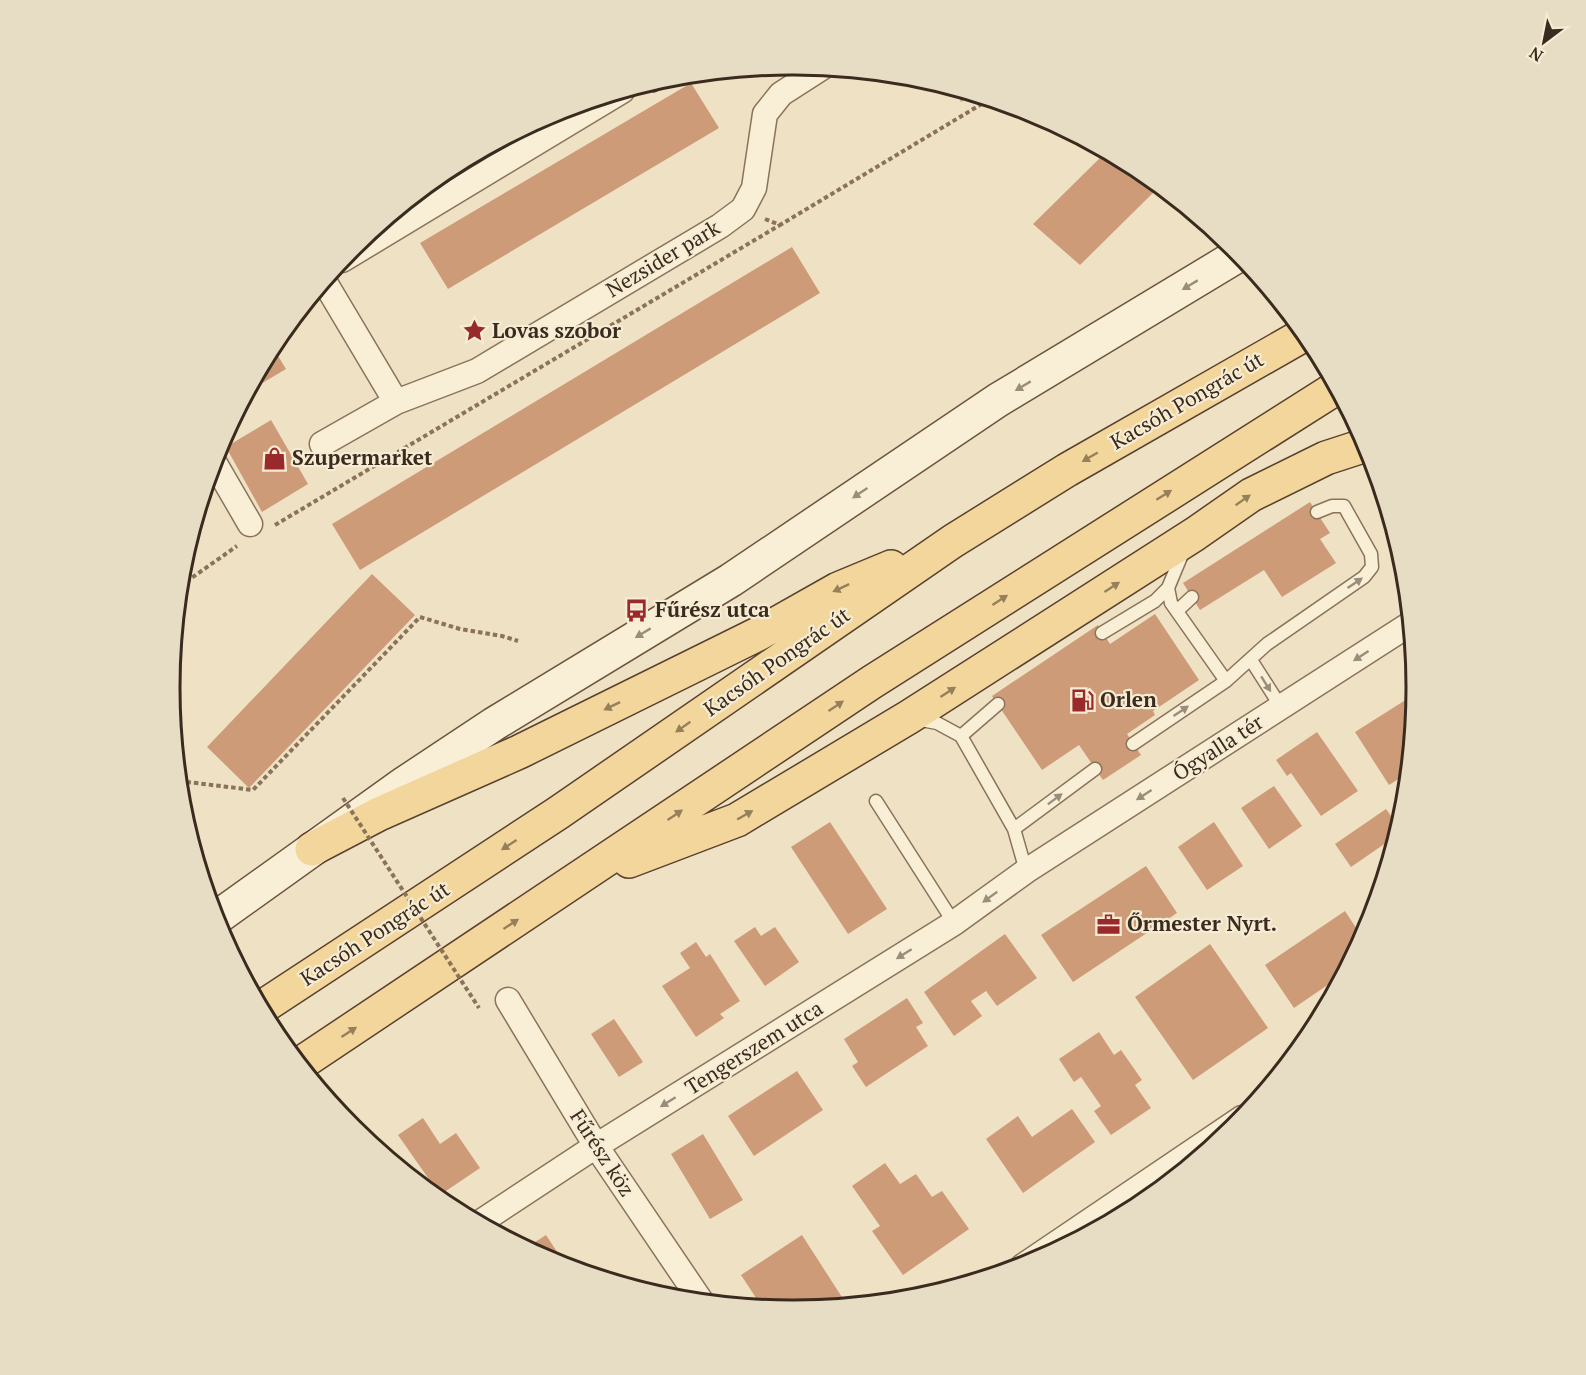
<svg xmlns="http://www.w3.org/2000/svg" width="1586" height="1375" viewBox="0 0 1586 1375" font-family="'PT Serif',serif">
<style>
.building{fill:#ce9b79}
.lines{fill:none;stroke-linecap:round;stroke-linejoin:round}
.lane-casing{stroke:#8a735a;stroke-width:15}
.street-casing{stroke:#8a735a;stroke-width:27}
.secondary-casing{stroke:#6c543d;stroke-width:36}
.primary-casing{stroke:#58412e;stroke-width:36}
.path{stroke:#8a735a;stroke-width:4;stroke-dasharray:4.5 3;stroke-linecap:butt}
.lane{stroke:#f9efd7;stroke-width:12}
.street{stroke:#f9efd7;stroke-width:24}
.secondary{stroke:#f9efd7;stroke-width:33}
.primary{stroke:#f3d69b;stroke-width:33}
.path-bridge{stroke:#8a735a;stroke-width:4;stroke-dasharray:4.5 3;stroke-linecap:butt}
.oneway{fill:#9a8d7a}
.oneway2{fill:#96805c}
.labels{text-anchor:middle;stroke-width:4.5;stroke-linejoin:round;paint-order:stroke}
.street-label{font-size:21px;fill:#3a2b1e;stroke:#f6ecd4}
.poi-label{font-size:21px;font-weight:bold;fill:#3a2b1e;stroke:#f6ecd4;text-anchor:start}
.rim{fill:none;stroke:#3a2b1e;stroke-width:3}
</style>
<rect width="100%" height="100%" fill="#efe1c4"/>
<!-- building -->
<path class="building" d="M 691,83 L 719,128 L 448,289 L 420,243 Z
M 954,88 L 974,94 L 961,102 Z
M 1106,152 L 1139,170 L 1160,186 L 1080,265 L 1033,224 Z
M 792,247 L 820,293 L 360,570 L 332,524 Z
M 272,346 L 286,369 L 249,391 L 262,366 Z
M 271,420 L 308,484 L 262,512 L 226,447 Z
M 1310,502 L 1330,533 L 1320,539 L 1336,563 L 1282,597 L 1264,570 L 1200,610 L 1183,583 Z
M 372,574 L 415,615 L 249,788 L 207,747 Z
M 1155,614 L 1199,680 L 1153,711 L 1155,715 L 1127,734 L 1141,755 L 1103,780 L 1079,745 L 1042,770 L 992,696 L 1098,625 L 1110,644 Z
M 1415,694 L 1408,773 L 1389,785 L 1355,732 Z
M 1317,732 L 1358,791 L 1321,816 L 1291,773 L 1287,776 L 1276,760 Z
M 1274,786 L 1302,826 L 1269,849 L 1241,808 Z
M 1386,809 L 1399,827 L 1396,836 L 1351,867 L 1335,844 Z
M 830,822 L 887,909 L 848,934 L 791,847 Z
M 1214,822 L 1243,866 L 1207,890 L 1178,847 Z
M 1146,866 L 1177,913 L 1073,982 L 1041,935 Z
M 1345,911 L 1362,937 L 1342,975 L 1294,1008 L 1265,965 Z
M 755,927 L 761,936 L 775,927 L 799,962 L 765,986 L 734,941 Z
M 1005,934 L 1037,978 L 997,1006 L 986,991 L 971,1001 L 982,1016 L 954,1036 L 924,992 Z
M 696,942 L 706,957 L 710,954 L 740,1001 L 720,1014 L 724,1018 L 696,1037 L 662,986 L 690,968 L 680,953 Z
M 1210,944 L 1268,1028 L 1193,1080 L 1135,997 Z
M 907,998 L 923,1023 L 916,1027 L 928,1046 L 866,1087 L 852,1066 L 858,1062 L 844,1039 Z
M 614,1019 L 643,1062 L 619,1077 L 591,1034 Z
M 1099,1032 L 1114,1055 L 1121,1050 L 1142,1080 L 1135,1085 L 1151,1108 L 1111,1135 L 1094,1111 L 1101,1106 L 1081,1077 L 1074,1082 L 1059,1059 Z
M 797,1071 L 823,1110 L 754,1156 L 728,1116 Z
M 1072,1109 L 1095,1142 L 1023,1193 L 986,1139 L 1018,1116 L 1032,1137 Z
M 423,1118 L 440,1144 L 456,1133 L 480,1168 L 440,1195 L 398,1135 Z
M 703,1134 L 743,1200 L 710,1219 L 671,1154 Z
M 885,1163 L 900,1184 L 916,1174 L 932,1197 L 942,1191 L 969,1229 L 903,1275 L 872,1231 L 880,1226 L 852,1186 Z
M 546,1235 L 567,1267 L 526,1248 Z
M 802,1235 L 847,1305 L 793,1310 L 762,1307 L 741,1275 Z"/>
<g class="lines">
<defs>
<path id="lane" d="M 1168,588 L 1171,603 L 1226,681
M 1177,611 L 1192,597
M 1102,633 L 1155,601 L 1168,588 L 1183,552
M 1251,660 L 1281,707
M 916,719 L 937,723 L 961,736 L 1014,829 L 1026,871
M 961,736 L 998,704
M 1133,744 L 1226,681 L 1267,644 L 1364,577 L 1372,567 L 1371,554 L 1344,506 L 1332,506 L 1317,512
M 876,801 L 954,923
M 1014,829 L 1095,769"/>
<path id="street" d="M 342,260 L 622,91
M 324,281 L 396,402
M 322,444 L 396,402 L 477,371 L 720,226 L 743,209 L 754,188 L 765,114 L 781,94 L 823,67
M 214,462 L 250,524
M 508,1000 L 596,1146 L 701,1301
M 479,1223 L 596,1146 L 954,923 L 1026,871 L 1410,624
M 1023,1266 L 1242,1118"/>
<path id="secondary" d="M 215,919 L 405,783 L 494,724 L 731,580 L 998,400 L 1240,254"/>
<path id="primary" d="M 312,849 L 379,814 L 519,752 L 760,633 L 838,589 L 891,567
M 629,861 L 737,820 L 909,717 L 1195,534 L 1251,495 L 1326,458 L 1366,445
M 261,1008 L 558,813 L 953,541 L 1067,470 L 1305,334
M 300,1064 L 872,682 L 1336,388"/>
</defs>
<!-- lane casing -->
<use href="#lane" class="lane-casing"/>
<!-- street casing -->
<use href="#street" class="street-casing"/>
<!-- secondary casing -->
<use href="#secondary" class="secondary-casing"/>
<!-- primary casing -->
<use href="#primary" class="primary-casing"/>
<!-- path -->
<path class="path" d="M 649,84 L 654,91 L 685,75
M 765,219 L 780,225 L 990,99
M 275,525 L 780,225
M 180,586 L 237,546
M 179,781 L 253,790 L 420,617 L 460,629 L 502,636 L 518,641"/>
<!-- lane -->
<use href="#lane" class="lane"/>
<!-- street -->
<use href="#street" class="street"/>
<!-- secondary -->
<use href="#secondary" class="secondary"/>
<!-- primary -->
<use href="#primary" class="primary"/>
<!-- path-bridge -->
<path class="path-bridge" d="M 343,798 L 479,1008"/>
</g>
<!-- one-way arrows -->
<defs><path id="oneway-solid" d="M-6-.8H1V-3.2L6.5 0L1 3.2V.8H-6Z" transform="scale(1.5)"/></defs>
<g class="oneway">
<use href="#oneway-solid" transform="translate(1190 285) rotate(149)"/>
<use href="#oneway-solid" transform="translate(1023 386) rotate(149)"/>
<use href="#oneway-solid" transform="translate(860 493) rotate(146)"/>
<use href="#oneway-solid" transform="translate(1355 583) rotate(-34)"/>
<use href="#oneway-solid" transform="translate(643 633) rotate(149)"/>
<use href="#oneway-solid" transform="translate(1361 656) rotate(147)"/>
<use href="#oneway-solid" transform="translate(1266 684) rotate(58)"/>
<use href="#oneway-solid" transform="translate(1181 711) rotate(-34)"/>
<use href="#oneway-solid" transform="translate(1144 795) rotate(147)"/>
<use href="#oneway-solid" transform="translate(1055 799) rotate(-37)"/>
<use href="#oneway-solid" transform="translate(990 897) rotate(144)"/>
<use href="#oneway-solid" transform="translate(904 954) rotate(148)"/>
<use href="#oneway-solid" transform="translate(668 1102) rotate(148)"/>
</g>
<g class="oneway2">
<use href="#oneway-solid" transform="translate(1090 457) rotate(150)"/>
<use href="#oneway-solid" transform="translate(1164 495) rotate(-32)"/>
<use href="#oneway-solid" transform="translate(1243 500) rotate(-35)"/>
<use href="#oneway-solid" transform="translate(1112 587) rotate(-33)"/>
<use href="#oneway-solid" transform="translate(841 588) rotate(155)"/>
<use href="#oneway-solid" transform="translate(1000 600) rotate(-33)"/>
<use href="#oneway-solid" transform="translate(948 692) rotate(-33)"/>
<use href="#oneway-solid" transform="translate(612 706) rotate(154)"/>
<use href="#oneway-solid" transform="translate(836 706) rotate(-34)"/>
<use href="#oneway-solid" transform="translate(683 727) rotate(145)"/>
<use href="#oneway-solid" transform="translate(675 815) rotate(-34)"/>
<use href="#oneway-solid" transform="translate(745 815) rotate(-30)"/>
<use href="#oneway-solid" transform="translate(509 845) rotate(147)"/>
<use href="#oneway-solid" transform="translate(511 924) rotate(-33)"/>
<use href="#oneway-solid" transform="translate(349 1032) rotate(-33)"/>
</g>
<!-- icons -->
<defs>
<symbol id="sight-bare" viewBox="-9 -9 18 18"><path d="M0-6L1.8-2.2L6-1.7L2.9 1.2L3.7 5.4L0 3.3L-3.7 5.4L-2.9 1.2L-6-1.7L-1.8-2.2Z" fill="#9a292c" stroke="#f6ecd4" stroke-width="2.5" paint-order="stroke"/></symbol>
<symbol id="shop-bare" viewBox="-9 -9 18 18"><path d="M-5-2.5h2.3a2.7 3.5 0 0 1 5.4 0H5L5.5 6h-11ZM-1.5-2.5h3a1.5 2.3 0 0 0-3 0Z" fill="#9a292c" stroke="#f6ecd4" stroke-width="2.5" paint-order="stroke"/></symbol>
<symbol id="bus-bare" viewBox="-9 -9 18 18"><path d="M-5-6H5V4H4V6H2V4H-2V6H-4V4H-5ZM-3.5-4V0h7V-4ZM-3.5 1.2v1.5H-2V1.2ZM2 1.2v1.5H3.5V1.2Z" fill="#9a292c" stroke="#f6ecd4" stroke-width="2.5" paint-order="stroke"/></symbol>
<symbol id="fuel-bare" viewBox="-9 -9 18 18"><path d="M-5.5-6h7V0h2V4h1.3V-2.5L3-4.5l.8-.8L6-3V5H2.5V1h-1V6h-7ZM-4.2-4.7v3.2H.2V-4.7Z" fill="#9a292c" stroke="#f6ecd4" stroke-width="2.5" paint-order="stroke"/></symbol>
<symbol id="office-bare" viewBox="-9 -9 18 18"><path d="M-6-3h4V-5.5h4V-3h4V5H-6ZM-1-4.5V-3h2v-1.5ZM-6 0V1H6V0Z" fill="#9a292c" stroke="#f6ecd4" stroke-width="2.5" paint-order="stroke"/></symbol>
</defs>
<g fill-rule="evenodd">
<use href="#sight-bare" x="458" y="314" width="33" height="33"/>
<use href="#shop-bare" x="258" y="442" width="33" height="33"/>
<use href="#bus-bare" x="620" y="594" width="33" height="33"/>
<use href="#fuel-bare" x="1066" y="684" width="33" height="33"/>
<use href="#office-bare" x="1092" y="908" width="33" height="33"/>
</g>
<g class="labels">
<!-- street labels -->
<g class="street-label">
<text transform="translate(663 259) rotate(-31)" y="7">Nezsider park</text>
<text transform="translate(1187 401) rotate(-30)" y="7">Kacsóh Pongrác út</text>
<text transform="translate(777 662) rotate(-35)" y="7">Kacsóh Pongrác út</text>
<text transform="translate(1218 748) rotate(-33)" y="7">Ógyalla tér</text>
<text transform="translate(375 934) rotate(-33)" y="7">Kacsóh Pongrác út</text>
<text transform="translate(754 1048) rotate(-32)" y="7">Tengerszem utca</text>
<text transform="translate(602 1153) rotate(57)" y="7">Fűrész köz</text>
</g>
<!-- poi labels -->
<g class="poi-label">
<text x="492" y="338">Lovas szobor</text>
<text x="292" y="465">Szupermarket</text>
<text x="655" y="617">Fűrész utca</text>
<text x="1100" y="707">Orlen</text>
<text x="1127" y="931">Őrmester Nyrt.</text>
</g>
</g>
<!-- crop -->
<path d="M0 0H1586V1375H0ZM792 75H794A612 612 0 0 1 1406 687V688A612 612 0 0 1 794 1300H792A612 612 0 0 1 180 688V687A612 612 0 0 1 792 75Z" fill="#e7ddc5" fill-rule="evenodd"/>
<path class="rim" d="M792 75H794A612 612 0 0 1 1406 687V688A612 612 0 0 1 794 1300H792A612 612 0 0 1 180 688V687A612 612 0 0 1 792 75Z"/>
<!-- north arrow -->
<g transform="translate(1544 42) rotate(212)" stroke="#f6ecd4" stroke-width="4.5" paint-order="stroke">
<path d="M0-4.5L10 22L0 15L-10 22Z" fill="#3a2b1e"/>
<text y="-9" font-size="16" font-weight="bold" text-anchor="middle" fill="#3a2b1e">N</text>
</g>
</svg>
